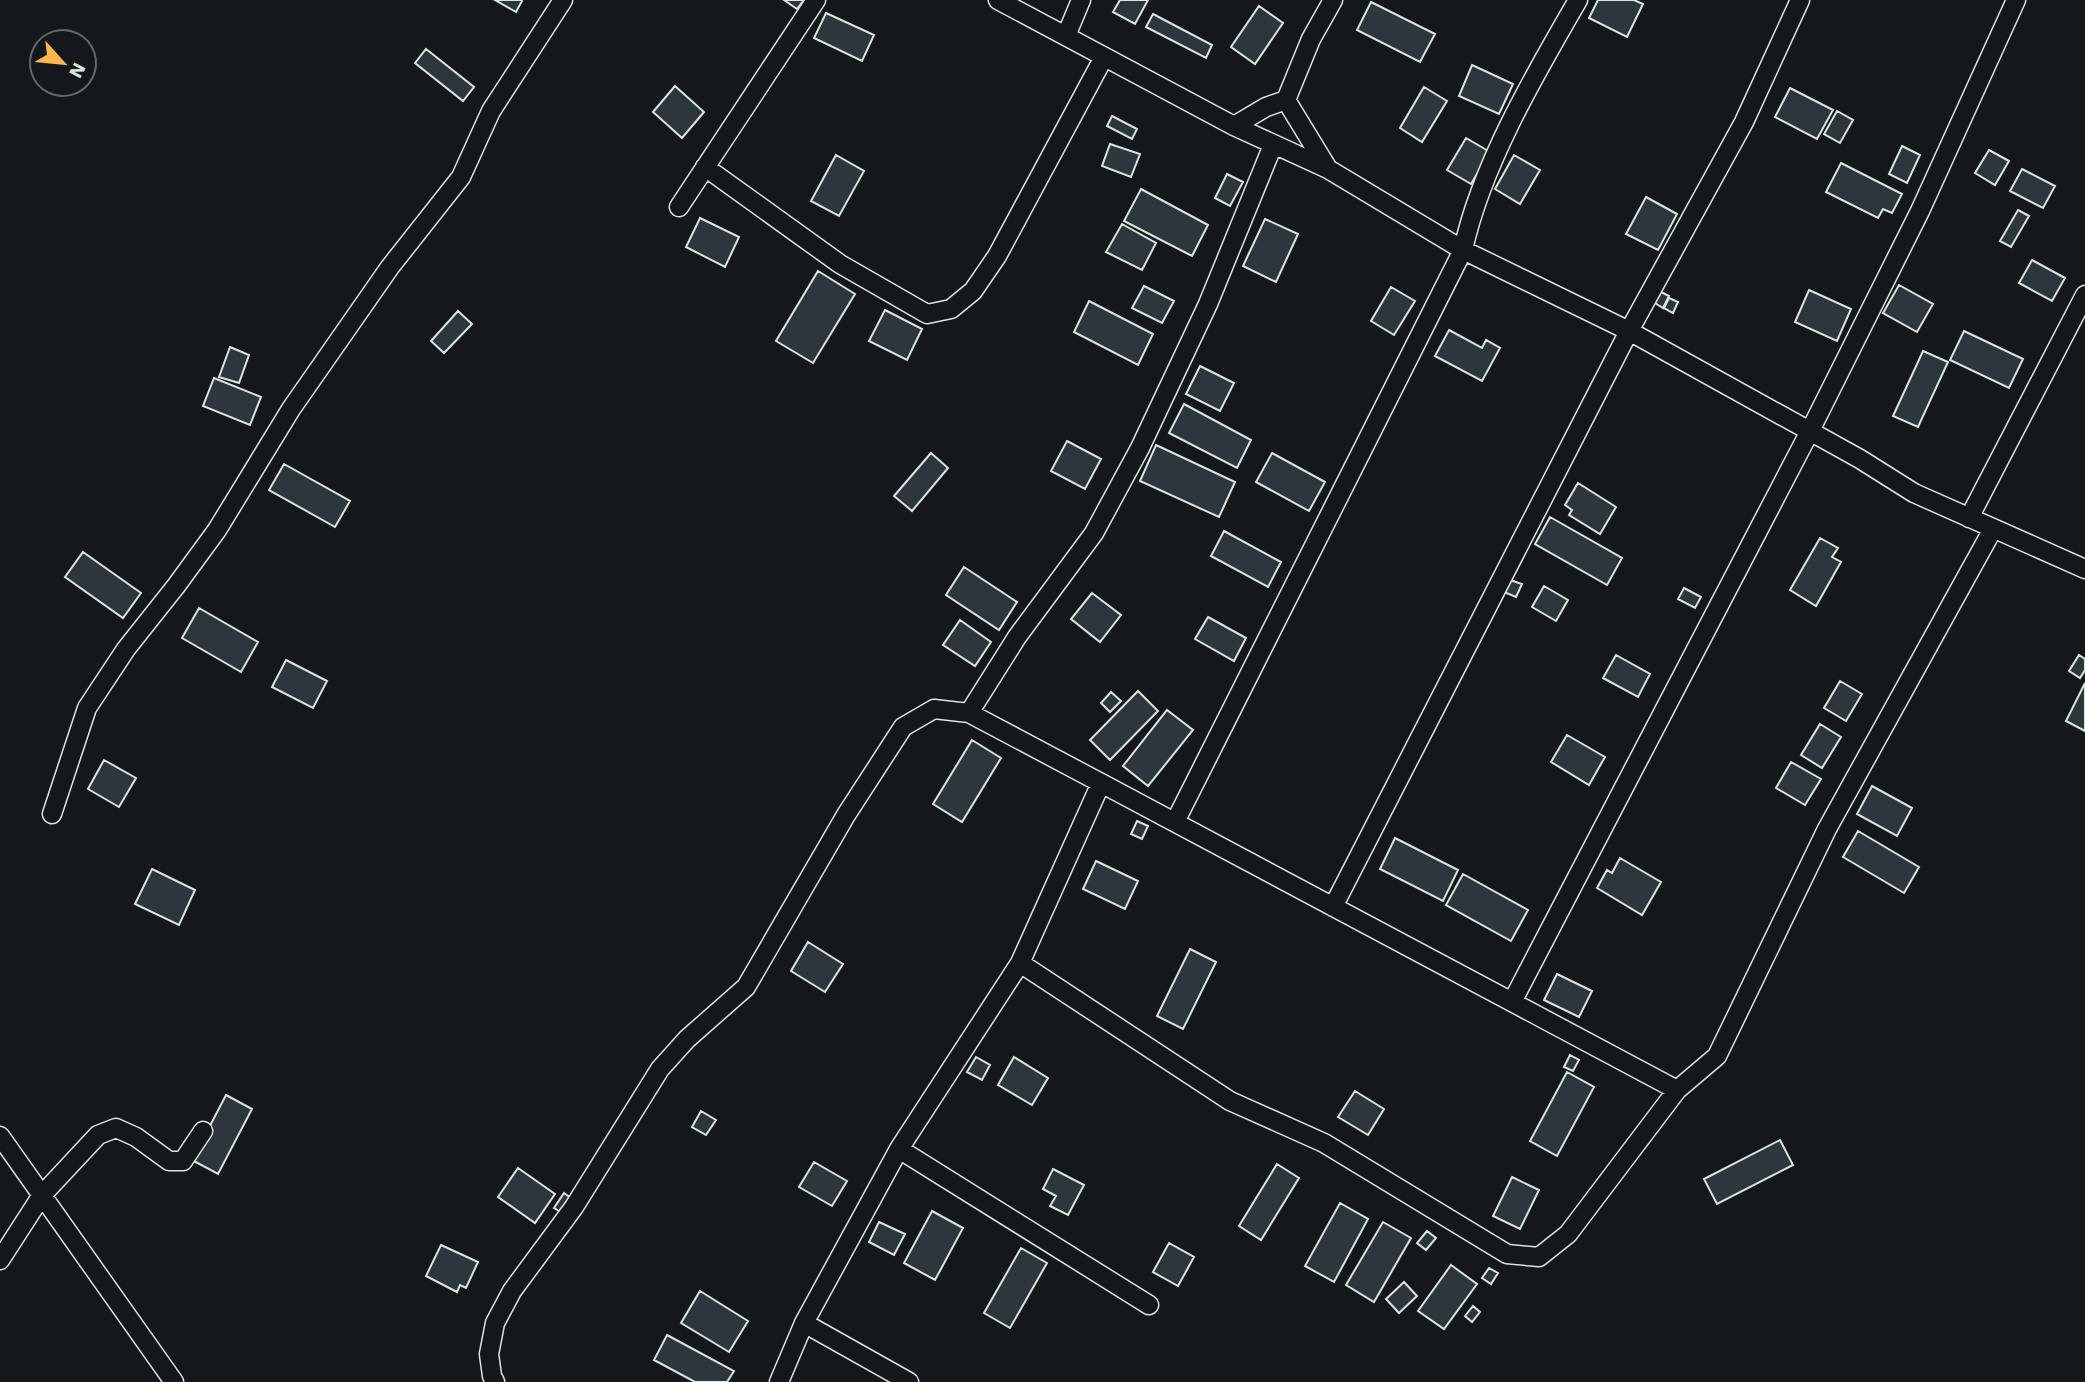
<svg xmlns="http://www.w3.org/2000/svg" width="2085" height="1382" viewBox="0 0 2085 1382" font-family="'Work Sans',sans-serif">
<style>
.building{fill:#2c363c;stroke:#d8e6dc;stroke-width:2}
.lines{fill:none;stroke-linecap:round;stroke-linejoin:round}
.street-casing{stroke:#d8e6dc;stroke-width:21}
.street{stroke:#14181c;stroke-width:18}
</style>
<rect width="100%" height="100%" fill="#14181c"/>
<!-- building -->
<path class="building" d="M 495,0 L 521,0 L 522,1 L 516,12 Z
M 784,0 L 804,0 L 797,9 Z
M 1120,0 L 1148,0 L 1135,24 L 1113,12 Z
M 1598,0 L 1634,0 L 1643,4 L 1627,37 L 1589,18 Z
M 1371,2 L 1435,34 L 1420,62 L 1357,30 Z
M 1259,6 L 1283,23 L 1255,64 L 1231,47 Z
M 826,13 L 874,35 L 862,61 L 814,38 Z
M 1153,14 L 1212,45 L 1206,58 L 1146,27 Z
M 426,49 L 474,87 L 463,101 L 415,63 Z
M 1472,65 L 1513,84 L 1499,114 L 1459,96 Z
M 675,86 L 704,112 L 682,138 L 653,112 Z
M 1424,87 L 1447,101 L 1422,142 L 1400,128 Z
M 1790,88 L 1833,110 L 1817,139 L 1775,117 Z
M 1837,111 L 1853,120 L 1840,143 L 1824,134 Z
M 1112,116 L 1137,129 L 1132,139 L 1107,126 Z
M 1466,138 L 1490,152 L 1471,184 L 1447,170 Z
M 1110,144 L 1140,154 L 1131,177 L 1102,166 Z
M 1902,146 L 1920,155 L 1907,183 L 1889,174 Z
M 1989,150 L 2009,161 L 1995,185 L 1975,173 Z
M 836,155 L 864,171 L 839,216 L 811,201 Z
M 1514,155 L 1540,170 L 1520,204 L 1495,189 Z
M 1841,163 L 1902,194 L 1892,213 L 1883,209 L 1878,218 L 1826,192 Z
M 2022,169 L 2055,186 L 2043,208 L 2010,191 Z
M 1227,174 L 1243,182 L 1230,206 L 1215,198 Z
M 1141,189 L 1208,225 L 1192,256 L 1124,221 Z
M 1646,197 L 1677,214 L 1658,250 L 1626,234 Z
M 2018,210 L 2029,216 L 2011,247 L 2000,241 Z
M 700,218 L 739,237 L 725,267 L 686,247 Z
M 1265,219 L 1298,234 L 1276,282 L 1243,266 Z
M 1122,224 L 1156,243 L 1142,270 L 1106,252 Z
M 2032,260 L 2065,278 L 2052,301 L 2019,283 Z
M 818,271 L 855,294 L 813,363 L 776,341 Z
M 1899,285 L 1933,304 L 1917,332 L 1883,313 Z
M 1144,286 L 1174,301 L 1162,323 L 1132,308 Z
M 1391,287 L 1415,301 L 1394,335 L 1371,321 Z
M 1809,290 L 1851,309 L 1837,341 L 1795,322 Z
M 1661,292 L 1669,296 L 1663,308 L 1655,303 Z
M 1669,298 L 1678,302 L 1673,313 L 1664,308 Z
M 1089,301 L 1153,334 L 1138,365 L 1074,332 Z
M 885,310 L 922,329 L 907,360 L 869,341 Z
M 458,311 L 472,324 L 444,353 L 431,341 Z
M 1449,330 L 1482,348 L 1486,340 L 1500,348 L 1482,381 L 1435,356 Z
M 1964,331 L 2023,359 L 2009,388 L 1950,360 Z
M 230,347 L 249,355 L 239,383 L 219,377 Z
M 1923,351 L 1948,362 L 1918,427 L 1893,416 Z
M 1200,366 L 1234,383 L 1220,411 L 1186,394 Z
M 214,378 L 261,397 L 250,425 L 203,406 Z
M 1184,404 L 1251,440 L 1237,468 L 1169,433 Z
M 1067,441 L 1101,459 L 1085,489 L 1051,471 Z
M 1156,445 L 1235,482 L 1219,517 L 1140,481 Z
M 931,453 L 948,468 L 912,511 L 894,496 Z
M 1272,453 L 1325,482 L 1309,511 L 1256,482 Z
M 284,464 L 350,501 L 335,527 L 269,490 Z
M 1578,483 L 1616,507 L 1600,534 L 1569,515 L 1572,510 L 1565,505 Z
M 1550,517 L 1622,558 L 1607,585 L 1535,544 Z
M 1224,531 L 1281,562 L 1268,587 L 1211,556 Z
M 1820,538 L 1838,548 L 1832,557 L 1841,562 L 1816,606 L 1790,590 Z
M 83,552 L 141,593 L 123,618 L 65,577 Z
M 964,567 L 1017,602 L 999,630 L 946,595 Z
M 1510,580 L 1522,584 L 1516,597 L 1504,592 Z
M 1544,586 L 1568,600 L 1556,621 L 1532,607 Z
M 1684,588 L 1701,597 L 1695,608 L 1678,599 Z
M 1092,593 L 1121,615 L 1100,642 L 1071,619 Z
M 199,608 L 258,642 L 241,672 L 182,638 Z
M 1208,617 L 1246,638 L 1234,661 L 1195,639 Z
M 960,620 L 991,642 L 975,666 L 943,645 Z
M 1616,655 L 1650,674 L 1638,697 L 1603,678 Z
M 2079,655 L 2085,659 L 2085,670 L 2080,678 L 2069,671 Z
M 286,660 L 327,681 L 313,708 L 272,687 Z
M 1840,681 L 1862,694 L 1846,721 L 1824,708 Z
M 2085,683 L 2085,731 L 2066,721 Z
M 1138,691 L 1158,711 L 1110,760 L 1090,740 Z
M 1111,692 L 1121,701 L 1110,712 L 1101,703 Z
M 1167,710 L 1193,730 L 1148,786 L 1123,766 Z
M 1820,724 L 1841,737 L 1822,768 L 1801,755 Z
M 1567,735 L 1605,757 L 1589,785 L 1551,762 Z
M 972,740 L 1001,758 L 962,822 L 933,804 Z
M 104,760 L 136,778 L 119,807 L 88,789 Z
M 1791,762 L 1821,779 L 1805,805 L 1776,788 Z
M 1872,786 L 1912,808 L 1897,836 L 1857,814 Z
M 1137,821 L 1148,826 L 1142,839 L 1131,834 Z
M 1858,831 L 1919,867 L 1904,893 L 1843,857 Z
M 1395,838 L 1458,870 L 1443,901 L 1380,869 Z
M 1620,858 L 1661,882 L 1642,915 L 1597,888 L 1607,870 L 1612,873 Z
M 1096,861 L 1138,881 L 1125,909 L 1083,889 Z
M 152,869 L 195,890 L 179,925 L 135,904 Z
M 1463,874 L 1528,910 L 1511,941 L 1446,905 Z
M 808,942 L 843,964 L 825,992 L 791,971 Z
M 1190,949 L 1216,962 L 1183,1029 L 1157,1016 Z
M 1557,974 L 1592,991 L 1579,1017 L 1544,1000 Z
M 1570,1055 L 1579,1060 L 1573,1071 L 1564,1067 Z
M 976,1057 L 990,1065 L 982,1080 L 967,1072 Z
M 1014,1057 L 1048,1078 L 1032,1105 L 998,1085 Z
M 1567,1072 L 1594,1087 L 1557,1156 L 1530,1141 Z
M 1355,1091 L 1384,1109 L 1368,1135 L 1338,1117 Z
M 226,1095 L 252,1109 L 218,1174 L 192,1160 Z
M 701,1111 L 716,1120 L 706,1135 L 692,1127 Z
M 1780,1140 L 1793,1165 L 1717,1204 L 1704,1179 Z
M 814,1162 L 847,1181 L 832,1206 L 799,1187 Z
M 1277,1164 L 1299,1178 L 1261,1240 L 1239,1226 Z
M 518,1168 L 555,1194 L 535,1223 L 498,1197 Z
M 1053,1169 L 1084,1185 L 1068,1215 L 1050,1206 L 1056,1196 L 1043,1189 Z
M 1512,1177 L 1539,1190 L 1520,1229 L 1493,1216 Z
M 564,1193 L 572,1199 L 562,1213 L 554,1208 Z
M 1340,1203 L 1368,1219 L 1334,1282 L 1305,1266 Z
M 932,1211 L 963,1228 L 935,1280 L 904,1263 Z
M 879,1222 L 905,1234 L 894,1255 L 869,1242 Z
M 1383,1222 L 1411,1238 L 1374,1302 L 1346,1285 Z
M 1427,1231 L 1436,1238 L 1426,1250 L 1417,1243 Z
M 1169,1243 L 1194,1257 L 1178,1286 L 1153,1272 Z
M 441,1245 L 478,1262 L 466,1288 L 460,1285 L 457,1292 L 426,1276 Z
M 1021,1248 L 1047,1263 L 1010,1328 L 984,1313 Z
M 1451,1265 L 1477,1284 L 1444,1329 L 1418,1311 Z
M 1489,1268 L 1498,1273 L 1491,1284 L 1482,1278 Z
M 1404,1282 L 1417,1296 L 1399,1313 L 1386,1299 Z
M 700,1291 L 748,1321 L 729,1352 L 681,1323 Z
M 1473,1306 L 1480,1312 L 1472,1322 L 1465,1316 Z
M 667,1335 L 734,1371 L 727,1382 L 695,1382 L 654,1360 Z"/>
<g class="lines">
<defs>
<path id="street" d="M 998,0 L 1234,126 L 1328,169
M 1333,0 L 1311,39 L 1286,100 L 1328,169 L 1463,250 L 1629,331 L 1860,459 L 1914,493 L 2085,569
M 1066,36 L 1081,0
M 1234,126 L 1266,107 L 1286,100
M 1273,145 L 1208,304 L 1140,448 L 1094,533 L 1017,637 L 969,713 L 1101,783 L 1020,963 L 1230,1101 L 1324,1143 L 1507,1254 L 1539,1257 L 1568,1234 L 1677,1090 L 1717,1056 L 1827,829 L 1993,529
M 705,167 L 840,264 L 927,314 L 951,309 L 973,291 L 997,256 L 1104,57
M 679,207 L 816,0
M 1969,518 L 2085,295
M 1101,783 L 1677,1090
M 52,814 L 87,708 L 126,649 L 176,586 L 217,530 L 291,409 L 390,267 L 461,177 L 491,111 L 563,0
M 1175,822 L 1463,250 C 1481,166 1535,74 1578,0
M 1333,907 L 1629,331 L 1744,122 L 1800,0
M 1512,1002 L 1810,431 L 1920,211 L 2016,0
M 0,1136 L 174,1382
M 899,1149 L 1149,1305
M 0,1260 L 42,1195 L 98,1135 L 116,1128 L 136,1137 L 169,1161 L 183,1161 L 203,1131
M 495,1382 L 492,1376 L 489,1354 L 495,1323 L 512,1291 L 574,1207 L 660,1069 L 687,1039 L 746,987 L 846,815 L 903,727 L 934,709 L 969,713
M 779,1382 L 804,1323
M 909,1382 L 804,1323 L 899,1149 L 1020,963"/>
</defs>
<!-- street casing -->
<use href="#street" class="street-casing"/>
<!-- street -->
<use href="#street" class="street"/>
</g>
<!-- north arrow -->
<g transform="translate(63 63) rotate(117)"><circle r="33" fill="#14181c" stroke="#626a69" stroke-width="2"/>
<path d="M0-5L12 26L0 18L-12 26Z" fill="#ffb74d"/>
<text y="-10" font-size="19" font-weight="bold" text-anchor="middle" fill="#d8e6dc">N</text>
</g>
</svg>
